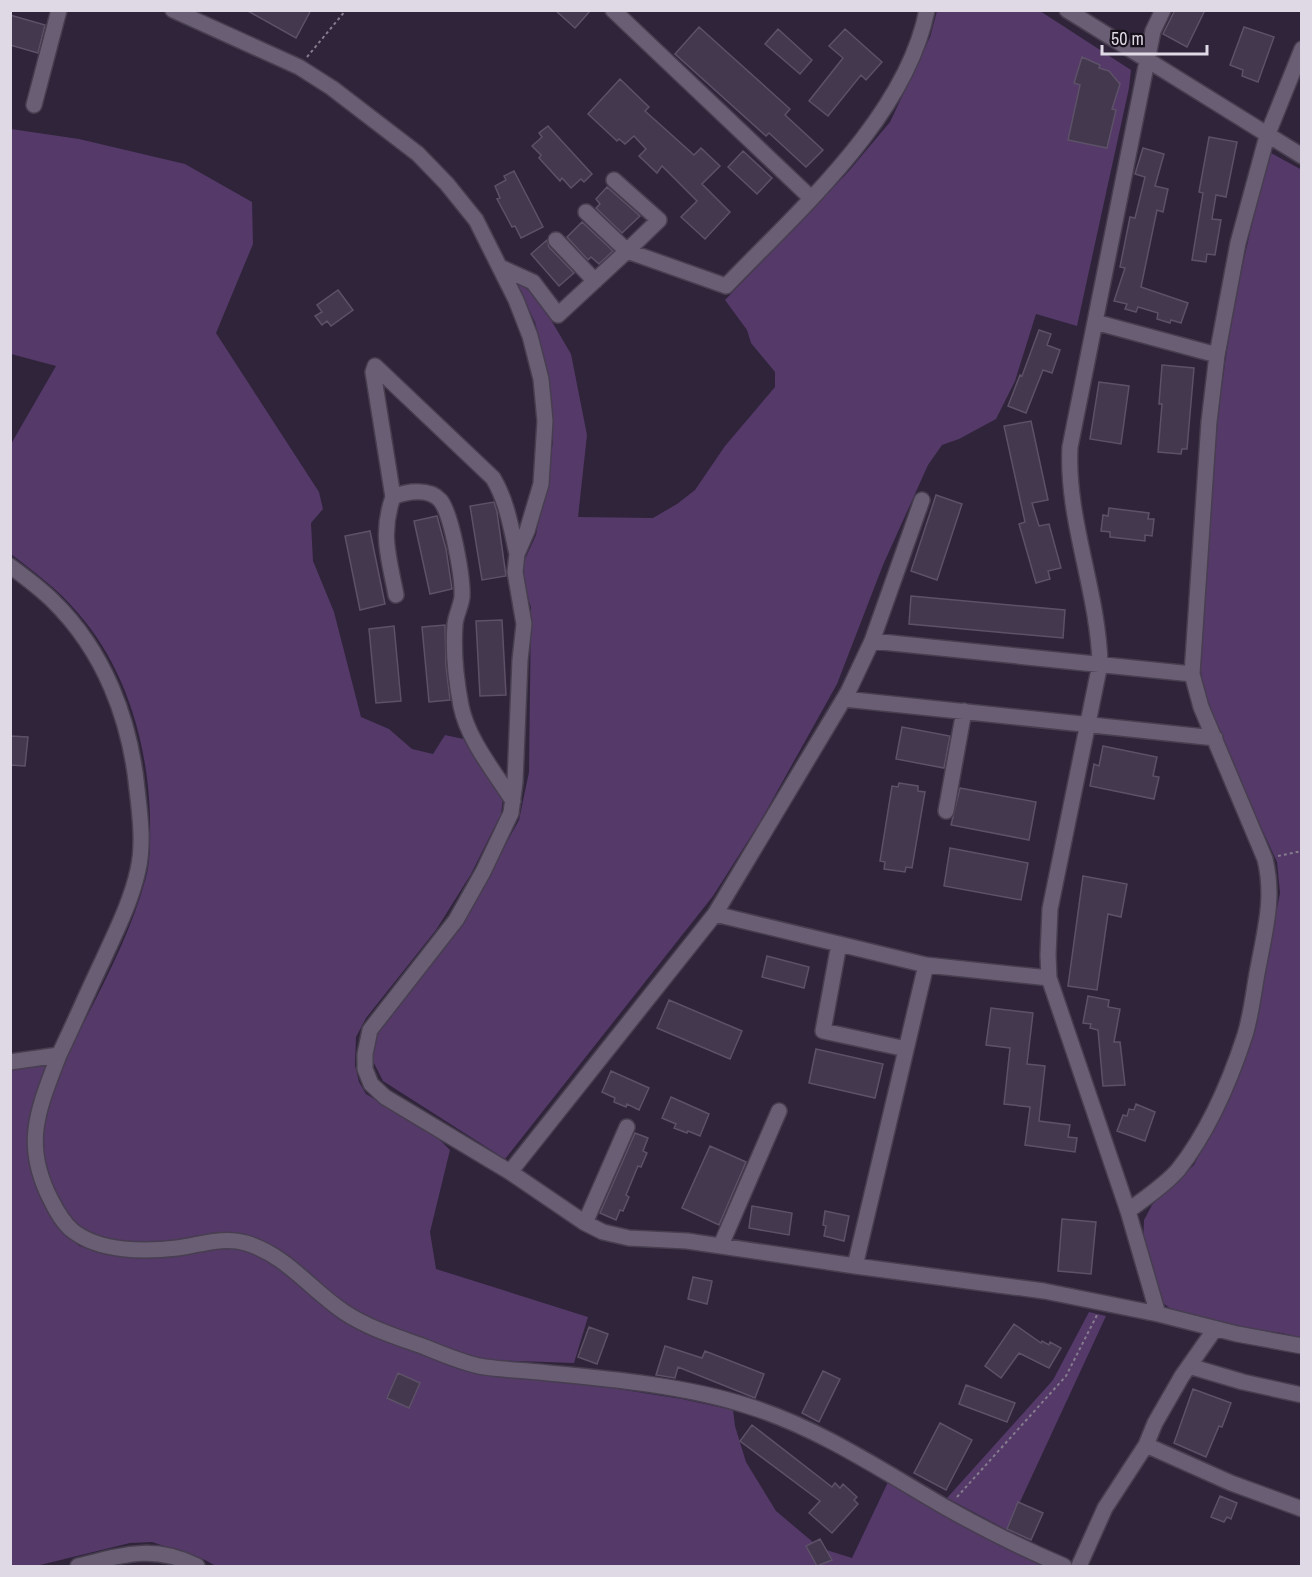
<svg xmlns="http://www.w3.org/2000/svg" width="1312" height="1577" viewBox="0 0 1312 1577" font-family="'Archivo Narrow',sans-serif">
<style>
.green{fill:#543969}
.building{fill:#44384e;stroke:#5d5168;stroke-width:1.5}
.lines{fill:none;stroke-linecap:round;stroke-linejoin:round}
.minor-casing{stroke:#473e4f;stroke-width:18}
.path{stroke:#857c8d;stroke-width:2;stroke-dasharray:3 3;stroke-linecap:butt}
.minor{stroke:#6a5e75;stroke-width:15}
</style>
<rect width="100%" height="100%" fill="#2f2439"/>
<!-- green -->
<path class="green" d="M 937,11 L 1040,11 L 1131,70 L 1129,88 L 1077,326 L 1036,314 L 1015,381 L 996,419 L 959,439 L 942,445 L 928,465 L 883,565 L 837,684 L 760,822 L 713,896 L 505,1159 L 383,1081 L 372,1059 L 377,1035 L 401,999 L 468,913 L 519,820 L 529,772 L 531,607 L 521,578 L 524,561 L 536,535 L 553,442 L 549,379 L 535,322 L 514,280 L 537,296 L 571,354 L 587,435 L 578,517 L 653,518 L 677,504 L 695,490 L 725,446 L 775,387 L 775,372 L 751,343 L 747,330 L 725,300 L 848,172 L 890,122 L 930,37 Z
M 11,129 L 79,139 L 185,164 L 252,202 L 253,244 L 216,333 L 319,492 L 323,509 L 311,523 L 313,561 L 334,612 L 361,717 L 389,729 L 412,749 L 433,754 L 445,735 L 468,740 L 503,798 L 501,814 L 471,874 L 436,930 L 366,1018 L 356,1037 L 355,1065 L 359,1082 L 366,1094 L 435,1135 L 450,1150 L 430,1232 L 436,1269 L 588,1317 L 574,1363 L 483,1360 L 399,1333 L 369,1320 L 242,1235 C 215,1229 191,1241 164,1244 C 145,1247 104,1242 87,1232 C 65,1220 40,1172 39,1146 C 38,1136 45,1102 48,1091 C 55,1071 70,1049 80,1030 C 105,981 132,930 146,877 C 151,858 150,836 150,817 C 148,744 126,667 77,612 C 58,589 34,572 11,554 L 11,444 L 56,366 L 11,354 Z
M 1271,153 L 1302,170 L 1301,1338 L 1282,1333 L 1225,1326 L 1171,1309 L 1163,1303 L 1143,1246 L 1144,1220 L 1152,1205 L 1161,1195 L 1194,1165 L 1240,1072 L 1253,1032 L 1280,893 L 1277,862 L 1228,755 L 1207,701 L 1202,682 L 1200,662 C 1206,570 1210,477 1222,385 C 1232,307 1249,229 1271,153 Z
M 42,1064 L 47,1066 L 29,1128 L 73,1239 L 79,1246 L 103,1251 L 223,1246 L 255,1251 L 392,1343 L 456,1368 L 568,1381 L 682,1399 L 733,1410 L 735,1426 L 746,1462 L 776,1511 L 820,1548 L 852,1558 L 889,1480 L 1053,1566 L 216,1566 L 205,1560 L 152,1542 L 130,1543 L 36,1566 L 11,1566 L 10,1066 Z
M 1089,1312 L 1106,1316 L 1007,1530 L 947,1498 L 1053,1380 Z"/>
<!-- building -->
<path class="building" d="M 246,10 L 311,10 L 296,38 Z
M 555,10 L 591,10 L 575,28 Z
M 1175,10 L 1205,10 L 1187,47 L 1163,34 Z
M 10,15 L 45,25 L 38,53 L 10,45 Z
M 699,27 L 790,109 L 785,115 L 823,150 L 806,167 L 769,133 L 766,136 L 675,54 Z
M 1244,27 L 1274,37 L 1258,82 L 1242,76 L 1243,70 L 1230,65 Z
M 778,29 L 812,60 L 800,74 L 765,44 Z
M 845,29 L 882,62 L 866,80 L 861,75 L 828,116 L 809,101 L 843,58 L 829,46 Z
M 1082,57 L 1100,65 L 1099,68 L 1109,71 L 1120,84 L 1112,109 L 1116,110 L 1107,148 L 1068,140 L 1080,85 L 1074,83 Z
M 620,79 L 649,107 L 645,111 L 694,155 L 701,148 L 720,166 L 702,184 L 730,212 L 705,239 L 681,217 L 697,201 L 662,166 L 657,173 L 639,156 L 646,149 L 634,136 L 625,144 L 619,139 L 617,141 L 588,114 Z
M 548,126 L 592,174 L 584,182 L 581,179 L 571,188 L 562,178 L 560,181 L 539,158 L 541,155 L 532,146 L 542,137 L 539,133 Z
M 1209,137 L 1237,142 L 1226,197 L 1216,195 L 1212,219 L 1221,220 L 1215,255 L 1207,254 L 1206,262 L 1192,260 L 1203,193 L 1199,192 Z
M 1143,148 L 1164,154 L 1155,186 L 1168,189 L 1163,212 L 1157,210 L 1141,287 L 1188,303 L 1181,323 L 1171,320 L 1170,323 L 1157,319 L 1158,313 L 1138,307 L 1136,312 L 1125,309 L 1127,304 L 1114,301 L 1125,268 L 1120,267 L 1130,217 L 1135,218 L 1145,177 L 1135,174 Z
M 743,151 L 772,178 L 757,194 L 728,167 Z
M 514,171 L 543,227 L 521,238 L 515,226 L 512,227 L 497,199 L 500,198 L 495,186 L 506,180 L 504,176 Z
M 607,187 L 640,216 L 622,233 L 596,208 L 600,204 L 596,199 Z
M 582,222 L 613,251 L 599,264 L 591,257 L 588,260 L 567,237 Z
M 547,240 L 549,247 L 574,273 L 559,286 L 531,254 Z
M 338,290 L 353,310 L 331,326 L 327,321 L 322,325 L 315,316 L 322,312 L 317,305 Z
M 1039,330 L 1051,334 L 1047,345 L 1060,350 L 1052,373 L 1043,370 L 1026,413 L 1008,406 L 1020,375 L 1022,376 Z
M 1162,365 L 1194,368 L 1187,449 L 1182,449 L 1181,454 L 1158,452 L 1162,404 L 1159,404 Z
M 1099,382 L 1129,386 L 1121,444 L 1090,439 Z
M 1031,421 L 1048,500 L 1032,503 L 1039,526 L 1049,524 L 1061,568 L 1048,571 L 1050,579 L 1036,583 L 1019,524 L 1025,522 L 1004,426 Z
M 936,495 L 962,504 L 937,580 L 911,571 Z
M 494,502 L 497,512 L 506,576 L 482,580 L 470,506 Z
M 1109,508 L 1149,513 L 1148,519 L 1154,519 L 1152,536 L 1145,535 L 1145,541 L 1110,537 L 1110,532 L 1101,531 L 1103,515 L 1108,516 Z
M 437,516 L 446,549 L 452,589 L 430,594 L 414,521 Z
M 370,531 L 385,604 L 360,610 L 345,536 Z
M 911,596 L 1065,610 L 1063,638 L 909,624 Z
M 502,620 L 506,695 L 480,696 L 476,621 Z
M 445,625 L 446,666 L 450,700 L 429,702 L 422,627 Z
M 394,626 L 401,701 L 376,703 L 369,629 Z
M 902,727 L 950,736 L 944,768 L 896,759 Z
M 10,736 L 28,737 L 25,766 L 10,765 Z
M 1103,746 L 1157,757 L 1153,776 L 1159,777 L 1154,799 L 1090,786 L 1094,764 L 1099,766 Z
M 899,783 L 918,786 L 918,791 L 925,792 L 912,868 L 906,867 L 905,872 L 884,869 L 885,862 L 880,861 L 892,786 L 898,787 Z
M 960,788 L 1036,802 L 1029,840 L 951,825 Z
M 950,848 L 1028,863 L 1021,900 L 944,886 Z
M 1083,876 L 1127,884 L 1121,917 L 1108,914 L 1097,990 L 1068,986 Z
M 767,956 L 809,967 L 804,988 L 762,977 Z
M 1088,996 L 1109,1000 L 1108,1007 L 1120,1009 L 1114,1042 L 1120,1042 L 1125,1085 L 1103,1086 L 1098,1030 L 1090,1028 L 1091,1024 L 1083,1023 Z
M 669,1000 L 742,1031 L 730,1059 L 657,1028 Z
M 991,1008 L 1033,1013 L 1027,1064 L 1045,1066 L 1039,1121 L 1070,1125 L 1068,1137 L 1077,1138 L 1075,1152 L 1025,1145 L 1030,1107 L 1004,1104 L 1010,1048 L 986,1045 Z
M 816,1049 L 883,1064 L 875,1098 L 809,1083 Z
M 611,1071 L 649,1088 L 639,1110 L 627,1104 L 626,1107 L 614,1102 L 615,1098 L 602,1092 Z
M 671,1097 L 709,1114 L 700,1136 L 688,1131 L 687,1133 L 674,1128 L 676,1124 L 662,1118 Z
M 1136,1104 L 1155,1112 L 1145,1141 L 1117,1131 L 1123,1115 L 1127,1116 L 1129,1109 L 1134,1110 Z
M 635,1133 L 648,1138 L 643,1151 L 647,1153 L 641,1167 L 638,1166 L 626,1195 L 629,1197 L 623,1211 L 620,1210 L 616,1220 L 600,1213 Z
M 710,1146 L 746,1162 L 719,1225 L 682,1208 Z
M 752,1206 L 792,1213 L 789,1235 L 749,1228 Z
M 825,1211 L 849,1216 L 844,1241 L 824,1236 L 826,1226 L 823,1225 Z
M 1062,1219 L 1096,1222 L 1091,1274 L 1058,1271 Z
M 693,1277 L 712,1281 L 707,1304 L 688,1299 Z
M 1014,1324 L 1041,1343 L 1042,1341 L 1049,1345 L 1050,1342 L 1061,1348 L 1049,1368 L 1019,1353 L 1001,1378 L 985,1366 Z
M 589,1327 L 608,1334 L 597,1364 L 578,1357 Z
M 665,1346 L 702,1358 L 705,1351 L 764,1374 L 755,1398 L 678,1367 L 675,1378 L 656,1375 Z
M 823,1371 L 840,1379 L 819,1422 L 802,1413 Z
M 398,1373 L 420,1383 L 409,1408 L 387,1398 Z
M 966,1385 L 1015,1403 L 1007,1422 L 959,1404 Z
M 1193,1389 L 1231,1403 L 1222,1427 L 1219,1426 L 1206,1457 L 1174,1443 Z
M 940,1423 L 972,1440 L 946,1490 L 914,1473 Z
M 752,1425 L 832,1487 L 835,1483 L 840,1488 L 843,1484 L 857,1497 L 854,1500 L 858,1504 L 832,1533 L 809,1513 L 820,1501 L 740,1441 Z
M 1220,1496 L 1237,1503 L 1231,1519 L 1227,1517 L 1224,1522 L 1211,1517 Z
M 1018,1502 L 1043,1513 L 1031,1540 L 1007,1529 Z
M 820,1539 L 832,1560 L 817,1566 L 806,1546 Z"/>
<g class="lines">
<defs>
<path id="minor" d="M 173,10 L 299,67 L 332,88 L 418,154 L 447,184 L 476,220 L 516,300 L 530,336 L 541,379 L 545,421 L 541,484 L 527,531 L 517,554 L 515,572 L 524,624 L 520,660 L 515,782 L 511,813 L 483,872 L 456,920 L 370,1030 L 365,1054 L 365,1069 L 371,1084 L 385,1097 L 510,1172 L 585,1223 L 603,1232 L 629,1238 L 687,1241 L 855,1266 L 1044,1291 L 1158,1314 L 1237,1334 L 1302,1346
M 613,10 L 811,198
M 1067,10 L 1302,156
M 34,105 L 59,10
M 586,212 L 627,251 L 659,220 L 614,180
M 556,240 L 595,281
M 500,267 L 533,282 L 558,315 L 627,251 L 726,286 C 799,210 906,117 927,10
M 1095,322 L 1217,355
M 393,497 C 407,491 429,488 440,500 C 452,514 463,579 462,597 C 461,606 456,615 455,624 C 453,650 456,680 461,706 C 468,740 494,771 513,801
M 10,566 C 25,577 40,588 53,601 C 104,651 130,719 137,789 C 140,815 144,844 138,870 C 131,902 116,931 103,960 C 88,991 74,1024 59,1055 L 10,1062
M 396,595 C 389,558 380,534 393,497 L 373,372 L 375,366 L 493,478 C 507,501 511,528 517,554
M 872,641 L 1192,674
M 844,699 L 1215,738
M 946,811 L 964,711
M 715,914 L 926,965 L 1049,978
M 839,944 L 823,1031 L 906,1049
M 59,1055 C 38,1110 22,1144 51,1200 C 57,1212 63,1223 73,1231 C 100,1252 145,1252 177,1248 C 200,1245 223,1236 246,1243 C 286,1255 310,1289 344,1312 C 368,1328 397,1337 425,1347 C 442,1354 461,1362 479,1366 C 501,1370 525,1370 548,1373 C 612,1379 687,1386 748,1406 C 819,1428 881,1470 945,1507 C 984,1529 1024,1549 1064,1566
M 510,1172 L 715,914 L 848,692 L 872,641 L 922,500
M 1128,1211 C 1145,1198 1164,1186 1178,1170 C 1208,1132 1230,1081 1245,1035 C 1252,1012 1254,987 1259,963 C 1266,926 1274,896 1265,859 L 1201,707 L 1192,674 L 1209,422 L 1217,355 L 1238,243 L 1267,136 L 1302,49
M 585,1223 L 627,1127
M 721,1245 L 779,1111
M 855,1266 L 926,965
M 1158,1314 L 1128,1211 L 1049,978 L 1048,955 L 1050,909 L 1100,664 C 1098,590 1066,519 1070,447 L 1153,31 L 1163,10
M 1189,1366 L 1243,1382 L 1302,1395
M 1146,1445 L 1231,1483 L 1302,1509
M 78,1566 C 122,1555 154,1544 197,1566
M 1079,1566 L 1105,1508 L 1146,1445 L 1155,1423 L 1182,1376 L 1215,1329"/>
</defs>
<!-- minor casing -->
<use href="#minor" class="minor-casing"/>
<!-- path -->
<path class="path" d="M 307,57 L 346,10
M 1278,856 L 1302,851
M 957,1497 L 1066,1376 L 1097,1315"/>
<!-- minor -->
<use href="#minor" class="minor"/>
</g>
<!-- border -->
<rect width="1312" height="1577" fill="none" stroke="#dfd8e5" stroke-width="24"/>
<!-- scale -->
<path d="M1102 45v9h105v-9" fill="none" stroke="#dfd8e5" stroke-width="3"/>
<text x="1111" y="45" font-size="18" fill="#dfd8e5" stroke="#151019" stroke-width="4.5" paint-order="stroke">50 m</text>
</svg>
